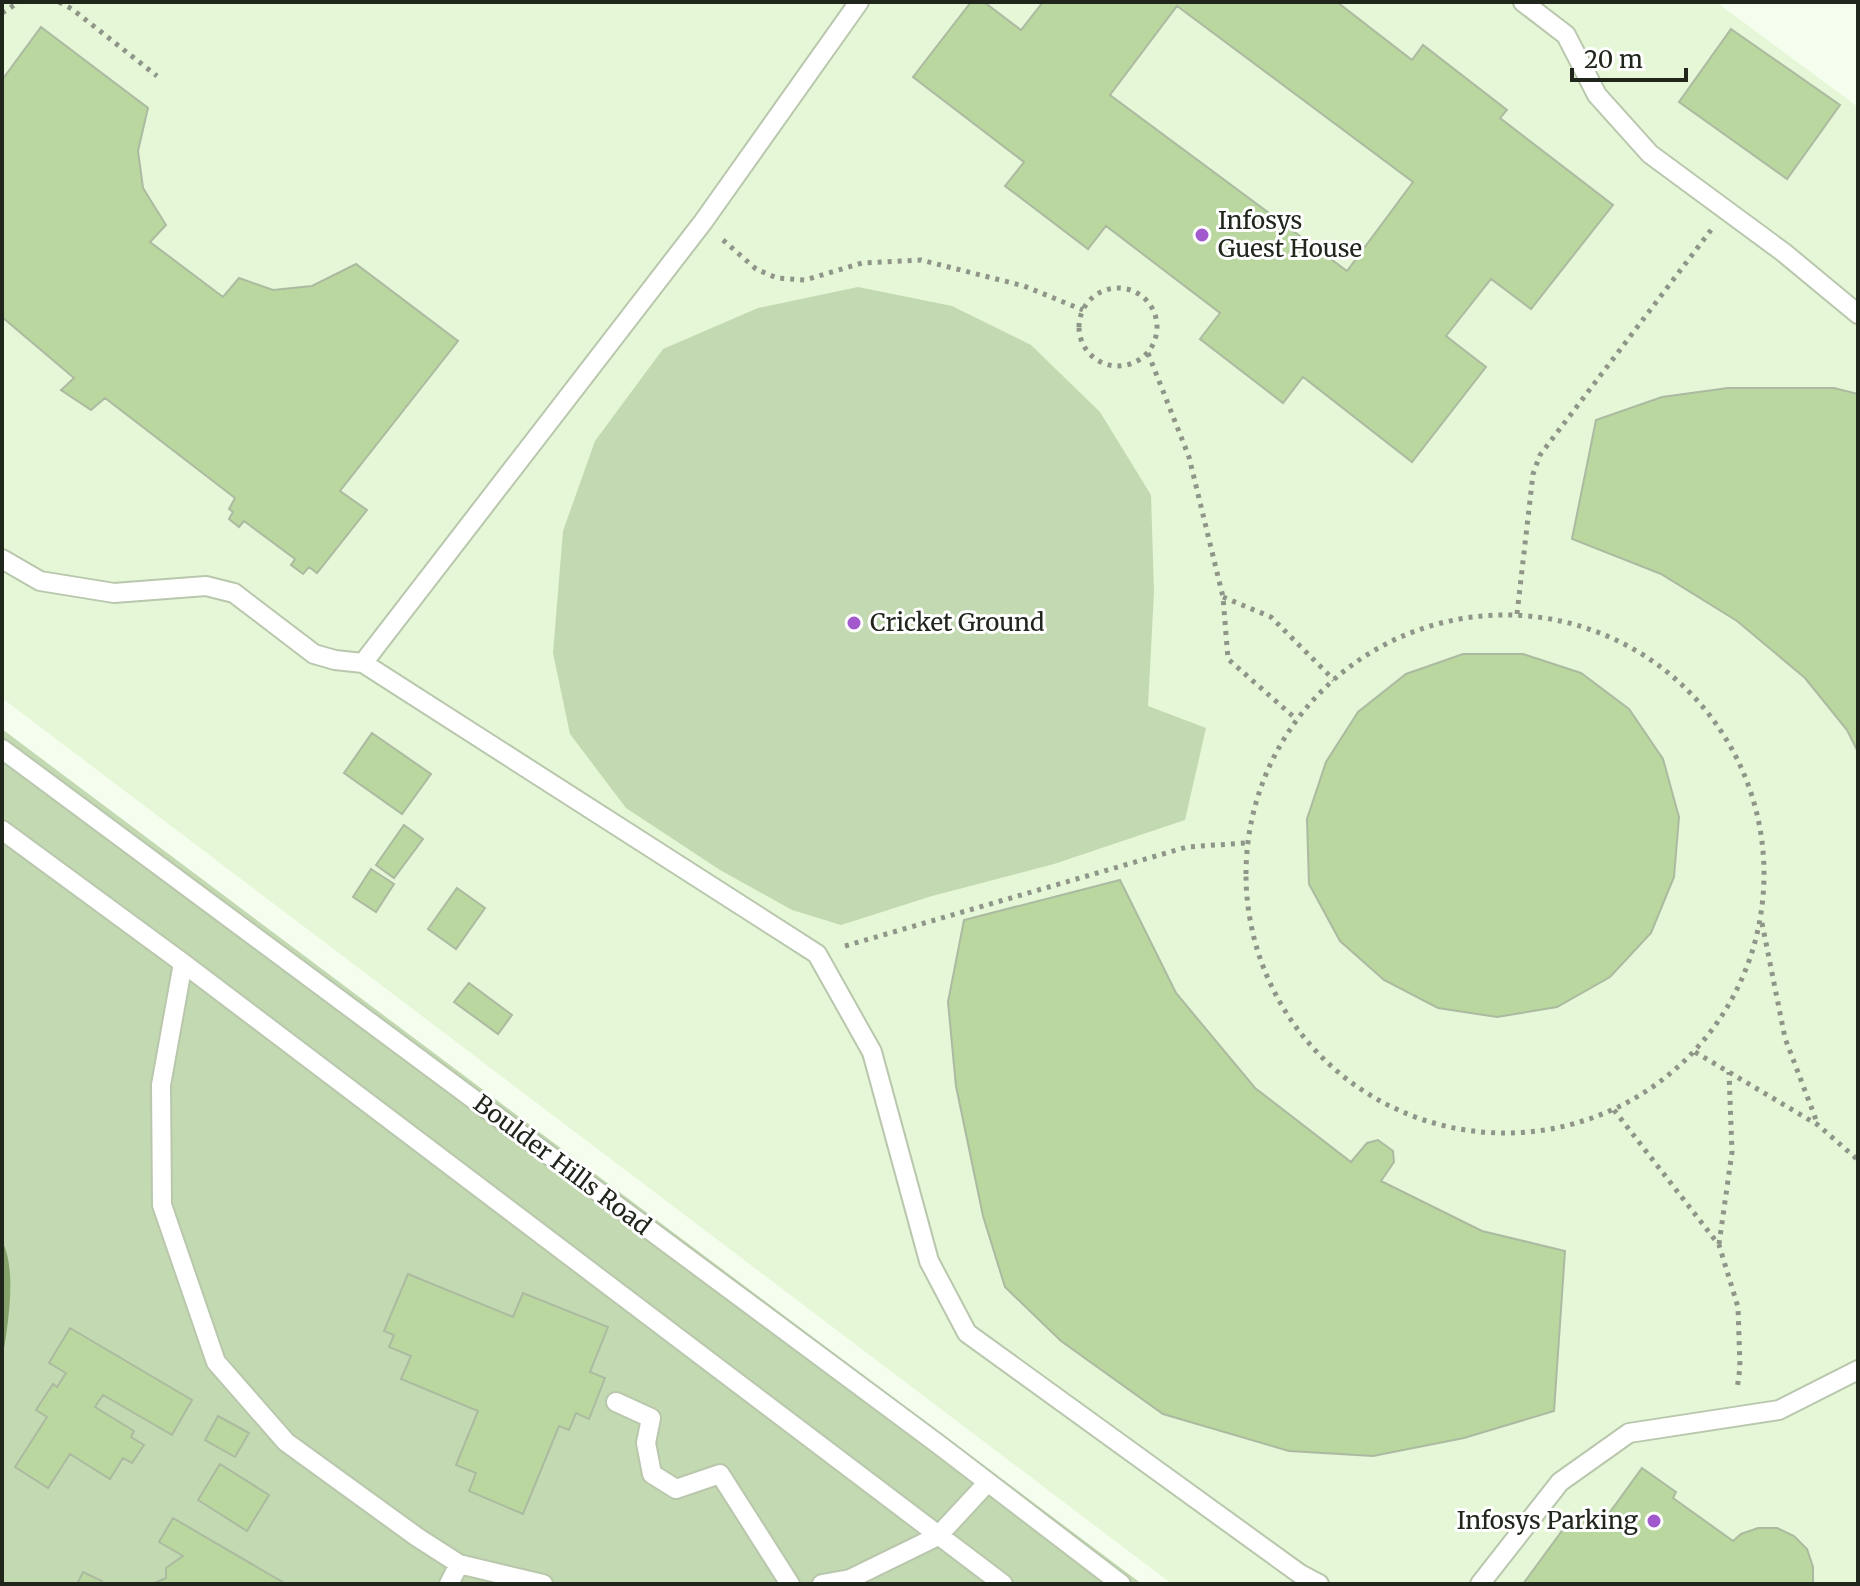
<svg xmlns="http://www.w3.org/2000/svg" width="1860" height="1586" viewBox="0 0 1860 1586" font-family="Merriweather,serif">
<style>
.built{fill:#e5f7d6}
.green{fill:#c3d9b1}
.water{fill:#89a56e}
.building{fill:#b9d79e;stroke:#acbaa1;stroke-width:2;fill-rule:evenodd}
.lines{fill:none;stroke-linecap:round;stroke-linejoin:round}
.lane-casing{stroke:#b9c7ad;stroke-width:22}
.path{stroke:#8f9689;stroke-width:5;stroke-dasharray:4 6;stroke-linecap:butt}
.lane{stroke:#fff;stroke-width:18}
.poi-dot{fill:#a159cd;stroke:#fff;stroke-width:3}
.labels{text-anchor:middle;stroke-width:6;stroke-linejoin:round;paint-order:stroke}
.poi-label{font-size:24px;fill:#21261c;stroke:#fff;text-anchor:start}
.street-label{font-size:24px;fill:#21261c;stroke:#fff}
</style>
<rect width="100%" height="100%" fill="#f5feee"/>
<!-- built -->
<path class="built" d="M 2,2 L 1716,2 L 1858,107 L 1858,1584 L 1172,1584 L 2,698 Z"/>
<!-- green -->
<path class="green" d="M 858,287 L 952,306 L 1031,345 L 1100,412 L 1151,495 L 1154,592 L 1148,706 L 1206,728 L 1185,820 L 1054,864 L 932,896 L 841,925 L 792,910 L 720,870 L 626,808 L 570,734 L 553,653 L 563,531 L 595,441 L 663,349 L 758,308 Z
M 2,729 L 1142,1584 L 2,1584 Z"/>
<!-- water -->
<path class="water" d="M 2,1241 C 18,1271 7,1329 2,1362 Z"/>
<!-- building -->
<path class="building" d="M 971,2 L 984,2 L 1021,30 L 1043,2 L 1337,2 L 1412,60 L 1423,45 L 1507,110 L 1500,118 L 1613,205 L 1531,309 L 1491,279 L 1446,336 L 1486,367 L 1412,462 L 1303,377 L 1283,403 L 1200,339 L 1220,313 L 1106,226 L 1088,249 L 1005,186 L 1024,162 L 913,77 ZM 1177,6 L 1413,182 L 1347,271 L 1110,95 Z
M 41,27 L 148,108 L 138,151 L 143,188 L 166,225 L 150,242 L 223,297 L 239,278 L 273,290 L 312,286 L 356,264 L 458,341 L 340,491 L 367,510 L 317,573 L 309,567 L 303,574 L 291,565 L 295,559 L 244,521 L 239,527 L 229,519 L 233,512 L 229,509 L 235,498 L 105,398 L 91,410 L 61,390 L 74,378 L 2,317 L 2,80 Z
M 1731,29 L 1840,105 L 1787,179 L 1679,102 Z
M 1728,388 L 1834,388 L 1858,394 L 1858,752 L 1847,730 L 1805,678 L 1737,621 L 1661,574 L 1572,539 L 1596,420 L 1662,397 Z
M 1463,654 L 1523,654 L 1581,673 L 1629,709 L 1663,759 L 1679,817 L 1674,877 L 1651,933 L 1610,977 L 1557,1007 L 1497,1017 L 1438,1008 L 1384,980 L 1340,941 L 1309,884 L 1307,819 L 1326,762 L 1358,712 L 1406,674 Z
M 372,733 L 431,774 L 402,814 L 344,773 Z
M 404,825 L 423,839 L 394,878 L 376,865 Z
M 371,869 L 394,884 L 376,912 L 353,897 Z
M 1120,880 L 1176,993 L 1255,1088 L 1351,1162 L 1367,1143 L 1378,1140 L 1393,1151 L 1394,1162 L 1381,1181 L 1482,1231 L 1565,1251 L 1554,1411 L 1464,1438 L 1373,1456 L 1289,1451 L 1163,1414 L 1061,1341 L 1005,1287 L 983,1216 L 956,1086 L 948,1002 L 964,920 Z
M 457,888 L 485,908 L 456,949 L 428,929 Z
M 469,983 L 512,1015 L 498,1034 L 454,1002 Z
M 408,1274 L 513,1317 L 523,1293 L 608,1327 L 590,1372 L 605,1378 L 589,1419 L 576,1413 L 569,1430 L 559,1426 L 523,1514 L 469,1491 L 476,1473 L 456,1465 L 478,1411 L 401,1379 L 411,1356 L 389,1347 L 394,1335 L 384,1331 Z
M 70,1328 L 192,1400 L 172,1435 L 103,1395 L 95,1407 L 134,1431 L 131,1437 L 144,1445 L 132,1463 L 123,1458 L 110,1479 L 70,1454 L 48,1488 L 15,1467 L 47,1417 L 36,1410 L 53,1384 L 57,1387 L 66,1373 L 49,1363 Z
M 218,1416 L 249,1433 L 235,1457 L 205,1440 Z
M 220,1464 L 269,1495 L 247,1531 L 198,1500 Z
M 1642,1468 L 1676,1492 L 1673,1498 L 1733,1541 L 1741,1534 L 1758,1528 L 1777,1528 L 1794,1536 L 1807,1549 L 1813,1567 L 1813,1584 L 1523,1584 L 1575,1513 L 1597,1530 Z
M 173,1518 L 286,1584 L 152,1584 L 166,1578 L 166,1568 L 183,1556 L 159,1542 Z
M 83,1572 L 102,1581 L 101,1584 L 77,1584 Z"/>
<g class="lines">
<defs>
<path id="lane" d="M 1523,2 L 1566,35 L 1597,95 L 1650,154 L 1783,252 L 1858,314
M 2,559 L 40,581 L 114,593 L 206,586 L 234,593 L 314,654 L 335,660 L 363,663 L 817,954 L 872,1052 L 929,1261 L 967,1333 L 1300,1574 L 1319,1584
M 363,663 L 703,222 L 859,2
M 2,749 L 938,1444 L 1121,1584
M 2,830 L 183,963 L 1003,1584
M 183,963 L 161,1085 L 162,1205 L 216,1362 L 286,1442 L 417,1537 L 459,1564 L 543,1584
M 616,1402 L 651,1418 L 646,1443 L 652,1474 L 676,1489 L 720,1474 L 790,1584
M 449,1584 L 459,1564
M 822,1584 L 850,1579 L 938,1536 L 988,1482
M 1480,1584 L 1560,1482 L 1629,1433 L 1779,1410 L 1858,1370"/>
</defs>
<!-- lane casing -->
<use href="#lane" class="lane-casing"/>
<!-- path -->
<path class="path" d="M 59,2 L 72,9 L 157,76
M 2,13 L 19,2
M 723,240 L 756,269 L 777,278 L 805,280 L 862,263 L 921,260 L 1024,286 L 1083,310
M1079 327a39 39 0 1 1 78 0a39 39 0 1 1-78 0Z
M 1148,353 L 1189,457 L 1223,597 L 1228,659 L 1295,718
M 1223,597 L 1271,617 L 1334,680
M 1517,614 L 1533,474 L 1540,455 L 1711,230
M1246 874a259 259 0 1 1 518 0a259 259 0 1 1-518 0Z
M 1762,923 L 1785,1038 L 1818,1125
M 845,946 L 1187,847 L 1245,843
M 1695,1052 L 1818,1125 L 1858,1160
M 1614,1110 L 1719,1245 L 1738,1307 L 1740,1367 L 1737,1390
M 1719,1244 L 1732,1152 L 1729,1072"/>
<!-- lane -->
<use href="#lane" class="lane"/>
</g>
<!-- markers -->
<g class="poi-dot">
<circle cx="1202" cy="235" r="8"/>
<circle cx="854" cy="623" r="8"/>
<circle cx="1654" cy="1521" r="8"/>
</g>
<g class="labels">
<!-- poi labels -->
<g class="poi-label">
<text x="1218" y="229">Infosys<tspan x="1218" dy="28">Guest House</tspan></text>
<text x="870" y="631">Cricket Ground</text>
<text x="1638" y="1529" text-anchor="end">Infosys Parking</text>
</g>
<!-- street labels -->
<g class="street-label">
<text transform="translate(562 1165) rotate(37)" y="8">Boulder Hills Road</text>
</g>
</g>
<!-- border -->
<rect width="1860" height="1586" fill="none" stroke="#21261c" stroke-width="8"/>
<!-- scale -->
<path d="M1572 68v12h114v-12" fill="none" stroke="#21261c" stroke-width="4"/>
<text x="1584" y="68" font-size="24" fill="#21261c" stroke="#ffffff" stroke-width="6" paint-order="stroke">20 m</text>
</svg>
